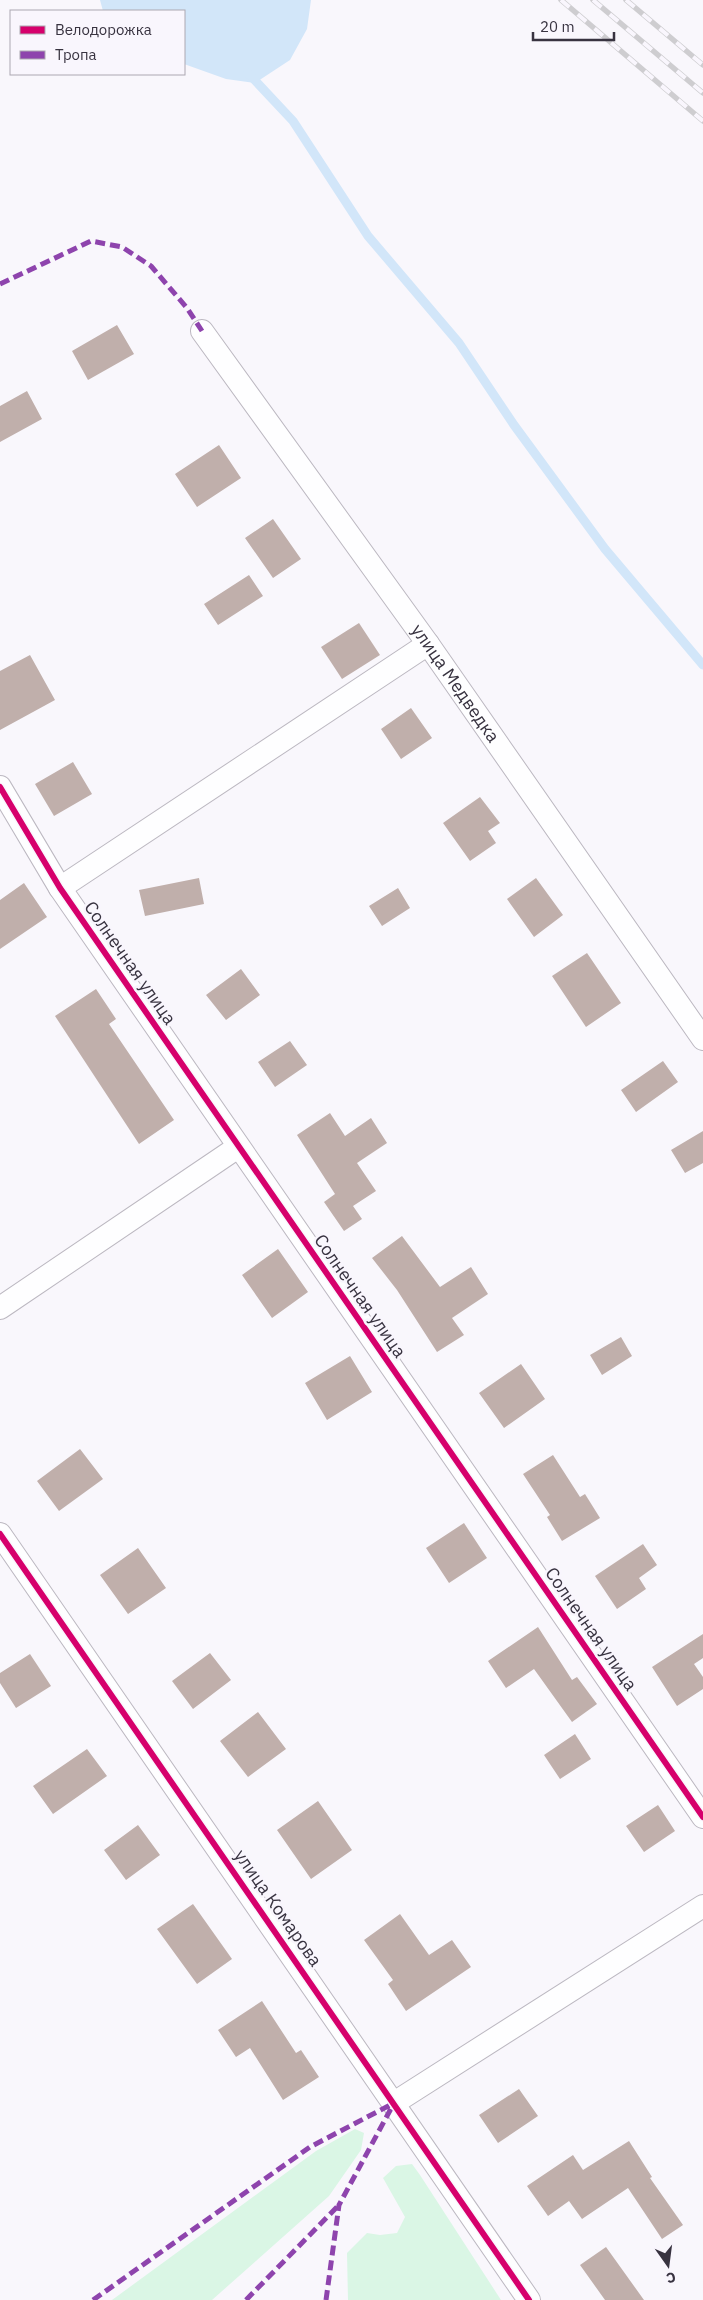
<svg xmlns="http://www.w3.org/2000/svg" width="703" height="2300" viewBox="0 0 703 2300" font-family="'IBM Plex Sans',sans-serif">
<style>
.green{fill:#daf6e5}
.water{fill:#d2e6f9}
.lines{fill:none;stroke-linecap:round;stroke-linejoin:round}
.stream{stroke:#d2e6f9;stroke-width:9}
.building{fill:#c0afab}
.street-casing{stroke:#bcb8c1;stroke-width:24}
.street{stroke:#fefeff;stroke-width:22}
.rail-casing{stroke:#cecdd0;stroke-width:5.5}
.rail{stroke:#f9f6fd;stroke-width:4;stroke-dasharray:11;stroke-linecap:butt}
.quiet{stroke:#8e44ad;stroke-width:5;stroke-dasharray:10 5;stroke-linecap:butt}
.cycleway-casing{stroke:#f9f6fd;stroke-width:9}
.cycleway{stroke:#d6006c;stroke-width:6}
.labels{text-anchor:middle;stroke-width:5;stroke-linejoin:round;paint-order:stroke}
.street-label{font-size:18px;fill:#383340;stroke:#f9f6fd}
</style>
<rect width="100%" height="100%" fill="#f9f7fc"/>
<!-- green -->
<path class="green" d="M 355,2129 L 364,2133 L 361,2150 L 329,2196 L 212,2300 L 112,2300 L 316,2151 Z
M 412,2164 L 420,2175 L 501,2300 L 348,2300 L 347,2253 L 367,2233 L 380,2235 L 397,2233 L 405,2217 L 383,2178 L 396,2166 Z"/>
<!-- water -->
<path class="water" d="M 100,0 L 311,0 L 307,29 L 290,60 L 255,83 L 226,79 L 184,64 L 184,11 L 103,11 Z"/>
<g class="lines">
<!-- stream -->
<path class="stream" d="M 248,73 L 293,121 L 368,236 L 459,343 L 514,425 L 605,549 L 703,665"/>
</g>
<!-- building -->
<path class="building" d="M 117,325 L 134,354 L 88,380 L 72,351 Z
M 27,391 L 42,419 L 0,442 L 0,406 Z
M 219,445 L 241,478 L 197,507 L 175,474 Z
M 273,519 L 301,559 L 273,578 L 245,538 Z
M 249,575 L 263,596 L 218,625 L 204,604 Z
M 359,623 L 380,655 L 342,679 L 321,647 Z
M 30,655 L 55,700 L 0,730 L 0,671 Z
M 411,708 L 432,738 L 401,759 L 381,729 Z
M 73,762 L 92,794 L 54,816 L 35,784 Z
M 480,797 L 500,823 L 488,831 L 496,843 L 470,861 L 443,823 Z
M 199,878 L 204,904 L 145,916 L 139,890 Z
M 536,878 L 563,915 L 534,937 L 507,899 Z
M 24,883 L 47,917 L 0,949 L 0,900 Z
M 398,888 L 410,908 L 382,926 L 369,906 Z
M 587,953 L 621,1003 L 586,1027 L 552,976 Z
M 241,969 L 260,995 L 226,1020 L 206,995 Z
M 96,989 L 116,1019 L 109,1024 L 174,1120 L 139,1144 L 55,1016 Z
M 290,1041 L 307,1065 L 275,1087 L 258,1062 Z
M 663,1061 L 678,1082 L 636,1112 L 621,1090 Z
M 330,1113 L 345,1136 L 371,1118 L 387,1143 L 357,1163 L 376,1191 L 353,1206 L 362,1219 L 344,1231 L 324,1202 L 335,1194 L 297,1135 Z
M 703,1131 L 703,1163 L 685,1173 L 671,1150 Z
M 402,1236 L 440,1287 L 471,1267 L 488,1294 L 452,1318 L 464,1335 L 437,1352 L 397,1290 L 372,1258 Z
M 278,1249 L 308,1292 L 272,1318 L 242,1275 Z
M 621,1337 L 632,1356 L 602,1375 L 590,1355 Z
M 350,1356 L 372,1392 L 327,1420 L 305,1383 Z
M 521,1364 L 545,1399 L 504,1428 L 479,1393 Z
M 80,1449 L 103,1479 L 59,1511 L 37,1481 Z
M 553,1455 L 580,1497 L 585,1494 L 600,1518 L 562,1541 L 547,1517 L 550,1515 L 523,1474 Z
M 464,1523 L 487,1558 L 449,1583 L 426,1548 Z
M 643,1544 L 657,1565 L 639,1578 L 646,1589 L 617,1609 L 595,1576 Z
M 138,1548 L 166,1588 L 128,1614 L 100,1575 Z
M 538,1627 L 572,1680 L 577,1677 L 597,1704 L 572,1722 L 534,1669 L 506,1688 L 488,1661 Z
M 703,1634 L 703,1658 L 694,1664 L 703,1677 L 703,1689 L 677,1706 L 652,1667 Z
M 210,1653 L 231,1680 L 193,1709 L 172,1681 Z
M 30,1654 L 51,1686 L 16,1708 L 0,1683 L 0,1673 Z
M 258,1712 L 286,1749 L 248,1777 L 220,1741 Z
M 575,1734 L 591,1759 L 560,1779 L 544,1755 Z
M 87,1749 L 107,1776 L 53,1814 L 33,1786 Z
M 318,1801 L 352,1850 L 311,1879 L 277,1830 Z
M 658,1805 L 675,1831 L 644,1852 L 626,1826 Z
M 138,1825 L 160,1855 L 126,1880 L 104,1850 Z
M 193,1904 L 232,1959 L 197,1984 L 157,1929 Z
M 400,1914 L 429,1955 L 452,1940 L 471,1967 L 406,2011 L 388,1984 L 393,1980 L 364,1940 Z
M 262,2001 L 296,2053 L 301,2050 L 319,2077 L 283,2100 L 250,2048 L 236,2057 L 218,2030 Z
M 519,2089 L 538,2116 L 498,2143 L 479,2115 Z
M 629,2141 L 652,2177 L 650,2178 L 683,2225 L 662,2239 L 628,2188 L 582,2219 L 569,2201 L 548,2216 L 527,2186 L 573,2155 L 583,2170 Z
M 606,2247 L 644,2300 L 605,2300 L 580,2265 Z"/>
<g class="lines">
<defs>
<g id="street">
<path id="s1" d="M 202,331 L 428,644 L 703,1039"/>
<path d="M 0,787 L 60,888 L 703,1817"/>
<path d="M 60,888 L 428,644"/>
<path d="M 0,1308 L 238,1147"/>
<path d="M 0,1534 L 529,2300"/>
<path d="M 394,2103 L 703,1906"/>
</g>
</defs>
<!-- street casing -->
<use href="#street" class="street-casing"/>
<!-- street -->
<use href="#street" class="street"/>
<defs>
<path id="rail" d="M 561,0 L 703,121
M 593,0 L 703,93
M 626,0 L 703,65"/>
</defs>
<!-- rail casing -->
<use href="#rail" class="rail-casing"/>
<!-- rail -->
<use href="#rail" class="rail"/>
<!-- quiet -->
<path class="quiet" d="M 0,284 L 91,241 L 122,247 L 151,266 L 187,308 L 202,331
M 93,2300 L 310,2147 L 394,2103
M 246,2300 L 339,2205
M 326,2300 L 339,2205 L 394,2103"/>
<defs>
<path id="cycleway" d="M 0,787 L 60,888 L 703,1817
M 0,1534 L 529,2300"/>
</defs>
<!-- cycleway casing -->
<use href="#cycleway" class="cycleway-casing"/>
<!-- cycleway -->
<use href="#cycleway" class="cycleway"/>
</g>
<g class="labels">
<!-- street labels -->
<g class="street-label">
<text dy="6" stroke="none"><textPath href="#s1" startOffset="434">улица Медведка</textPath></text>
<text transform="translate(130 963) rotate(55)" y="6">Солнечная улица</text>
<text transform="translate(360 1296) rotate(55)" y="6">Солнечная улица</text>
<text transform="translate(591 1629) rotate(55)" y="6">Солнечная улица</text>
<text transform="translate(278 1908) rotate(55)" y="6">улица Комарова</text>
</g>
</g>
<!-- legend -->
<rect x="10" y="10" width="175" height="65" fill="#f9f6fd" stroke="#aca8b1"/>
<rect x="20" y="26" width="25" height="8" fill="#d6006c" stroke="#aca8b1"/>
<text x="55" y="35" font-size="15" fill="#383340">Велодорожка</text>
<rect x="20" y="51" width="25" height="8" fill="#8e44ad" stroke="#aca8b1"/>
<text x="55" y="60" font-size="15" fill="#383340">Тропа</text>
<!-- north arrow -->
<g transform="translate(668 2265) rotate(166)" stroke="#f9f6fd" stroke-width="4" paint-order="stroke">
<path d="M0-4L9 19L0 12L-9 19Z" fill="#383340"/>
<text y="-8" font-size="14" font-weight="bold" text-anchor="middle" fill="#383340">С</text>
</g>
<!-- scale -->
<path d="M533 32v8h81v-8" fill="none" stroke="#383340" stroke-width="2.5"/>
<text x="540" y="32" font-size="15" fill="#383340" stroke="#f9f6fd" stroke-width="4" paint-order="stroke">20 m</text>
</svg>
